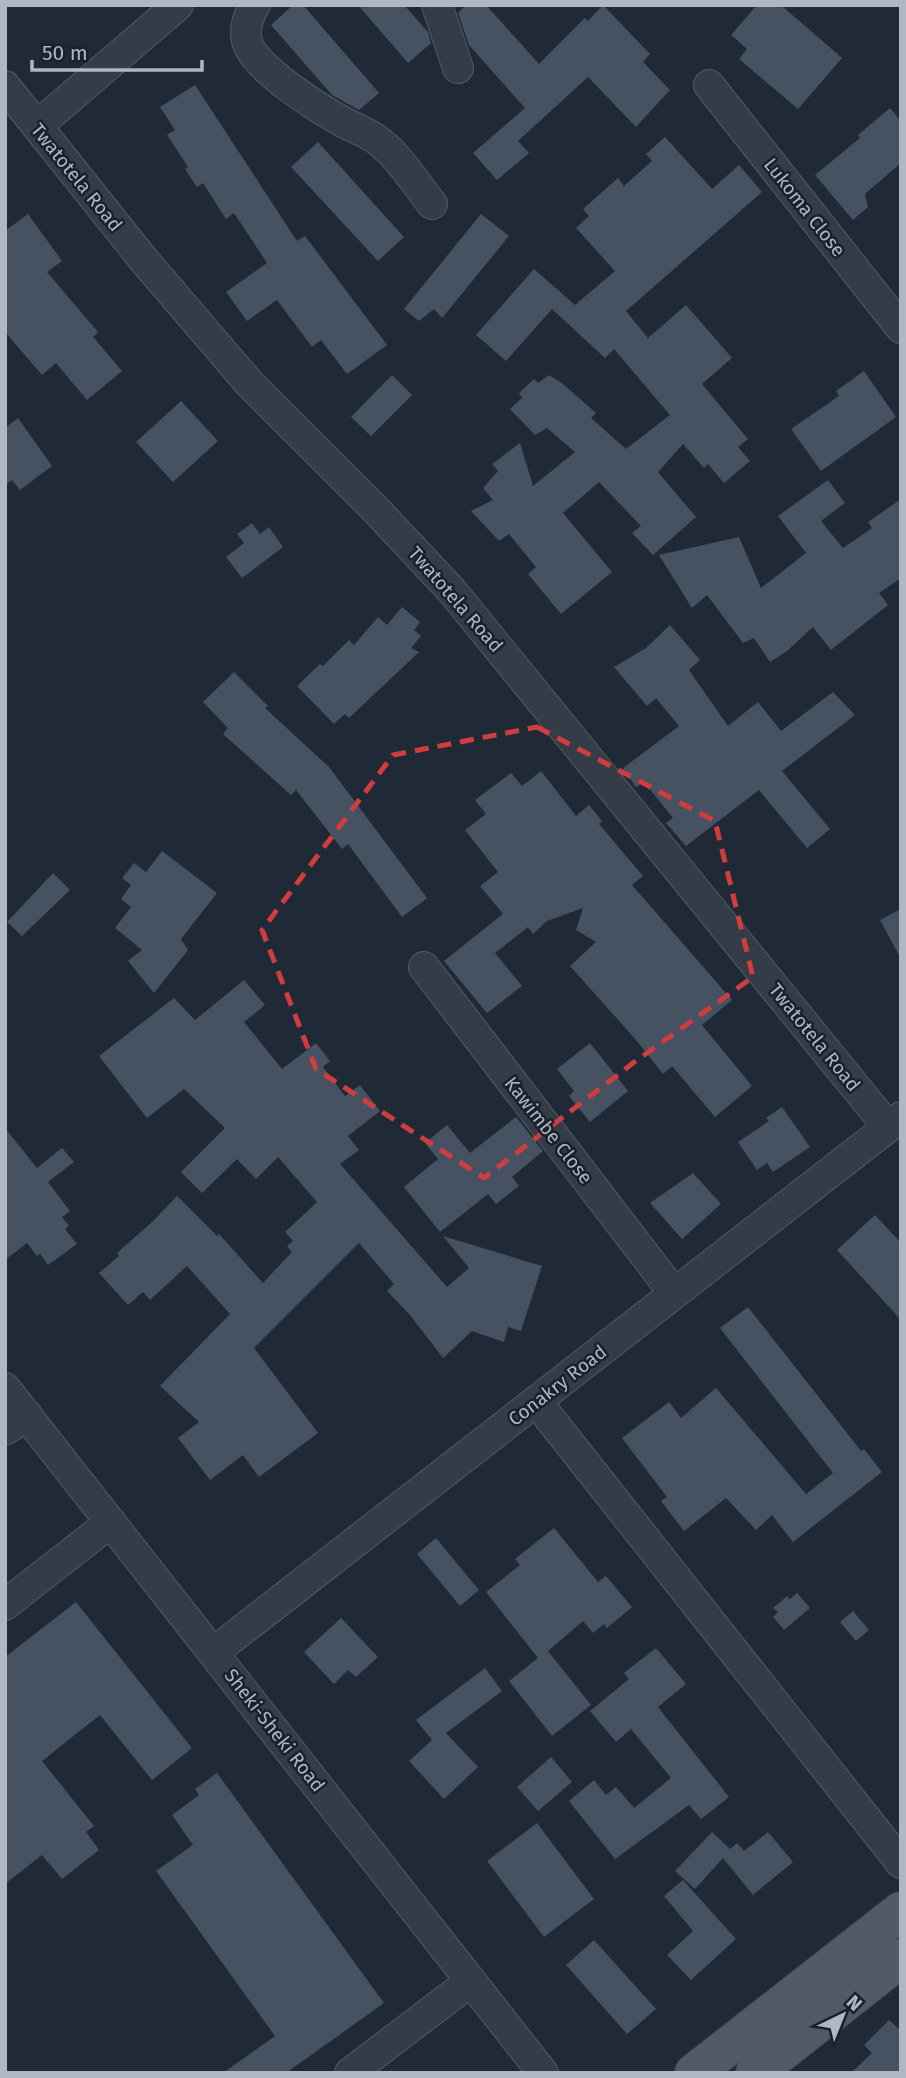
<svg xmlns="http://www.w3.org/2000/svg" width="906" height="2078" viewBox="0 0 906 2078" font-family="'Fira Sans',sans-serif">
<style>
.building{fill:#465161}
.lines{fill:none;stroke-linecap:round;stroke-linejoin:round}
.minor-casing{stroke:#515a65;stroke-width:32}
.major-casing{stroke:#3d4551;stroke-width:40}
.minor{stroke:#333c47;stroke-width:30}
.major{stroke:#515b68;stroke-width:38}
.marked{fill:none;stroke:#d03d3f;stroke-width:5;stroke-dasharray:14 9;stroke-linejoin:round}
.labels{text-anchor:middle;stroke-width:5;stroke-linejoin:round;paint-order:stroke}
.street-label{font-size:19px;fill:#aeb7c4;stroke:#19212c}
</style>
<rect width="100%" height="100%" fill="#202a37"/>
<!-- building -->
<path class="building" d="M 293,5 L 303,5 L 379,93 L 359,110 L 332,95 L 271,25 Z
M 358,5 L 404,5 L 428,32 L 431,43 L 408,63 Z
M 466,5 L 486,5 L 539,64 L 585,18 L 588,21 L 603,5 L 650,54 L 643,62 L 670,90 L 636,127 L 588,77 L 518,141 L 529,153 L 497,180 L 473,153 L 525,108 L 469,45 L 458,13 Z
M 757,5 L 781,5 L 842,58 L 798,109 L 739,59 L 747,49 L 731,35 Z
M 195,85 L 297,241 L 305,236 L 387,345 L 347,374 L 321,340 L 312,347 L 277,300 L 247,321 L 226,292 L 267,263 L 234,213 L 226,219 L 203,183 L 197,187 L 185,169 L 188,167 L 167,135 L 175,130 L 160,107 Z
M 890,108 L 901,121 L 901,163 L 865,194 L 868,207 L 853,220 L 815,175 L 860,138 L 858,135 Z
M 665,137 L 712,189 L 739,165 L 762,192 L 626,311 L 648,338 L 686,305 L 732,358 L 702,384 L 748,439 L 738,447 L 750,461 L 724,483 L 708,464 L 704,468 L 683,444 L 658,472 L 696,517 L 653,555 L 632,533 L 641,526 L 599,482 L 563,513 L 612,572 L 561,614 L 528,574 L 536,567 L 509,534 L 499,541 L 471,511 L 493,500 L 483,488 L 498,471 L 492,464 L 520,443 L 533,486 L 575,452 L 547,428 L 535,435 L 510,409 L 522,398 L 519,393 L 534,379 L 538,383 L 549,375 L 563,384 L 596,413 L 591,418 L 626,449 L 670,415 L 614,349 L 605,358 L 552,309 L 506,361 L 476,335 L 534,269 L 575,305 L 615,271 L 576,228 L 589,216 L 583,209 L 618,178 L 624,186 L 652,161 L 646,154 Z
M 318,142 L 404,237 L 378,261 L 291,167 Z
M 28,214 L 62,261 L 47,272 L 98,332 L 93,337 L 122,371 L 87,400 L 56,363 L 42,375 L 5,332 L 5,231 Z
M 481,214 L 509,236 L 442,318 L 434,309 L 419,321 L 404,309 Z
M 864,371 L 896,417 L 821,471 L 791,429 L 839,396 L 836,391 Z
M 392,375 L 412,395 L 371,436 L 351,417 Z
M 181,401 L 218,441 L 173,482 L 136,442 Z
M 18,418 L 52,466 L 20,490 L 12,480 L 5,485 L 5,428 Z
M 828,480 L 845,503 L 821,521 L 843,548 L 872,528 L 868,522 L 901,499 L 901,578 L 879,593 L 888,605 L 831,650 L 813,627 L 787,651 L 770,662 L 754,638 L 743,643 L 707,595 L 692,608 L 659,555 L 739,537 L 761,588 L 806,553 L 778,516 Z
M 252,523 L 260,534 L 269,527 L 283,547 L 242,578 L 226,557 L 244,543 L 237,534 Z
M 402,607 L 420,622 L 414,630 L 421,636 L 411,648 L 419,652 L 349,718 L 345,714 L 334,724 L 297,686 L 320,664 L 323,666 L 349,640 L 354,645 L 378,617 L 387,625 Z
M 670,625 L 700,660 L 689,670 L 728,726 L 758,702 L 781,731 L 833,692 L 855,715 L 782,771 L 830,829 L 807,848 L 759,790 L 686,846 L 666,823 L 673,818 L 644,782 L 636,787 L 623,768 L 679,726 L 656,698 L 647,706 L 614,667 L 646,648 Z
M 234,672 L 268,706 L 265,708 L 329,767 L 427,898 L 402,917 L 348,844 L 342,849 L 296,790 L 291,795 L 223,734 L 228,728 L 203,702 Z
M 541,771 L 576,816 L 589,805 L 602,821 L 599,824 L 643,876 L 632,885 L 732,1000 L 702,1025 L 752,1086 L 715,1117 L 672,1066 L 663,1074 L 636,1040 L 570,966 L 596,942 L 576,930 L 583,908 L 547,921 L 533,934 L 528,927 L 495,953 L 522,986 L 487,1013 L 444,961 L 503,914 L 480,886 L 498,872 L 465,830 L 486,814 L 475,800 L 511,773 L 522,786 Z
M 162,851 L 217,893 L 181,939 L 188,950 L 154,993 L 128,961 L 142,950 L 115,928 L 131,907 L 121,899 L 131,885 L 122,878 L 134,863 L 146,872 Z
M 53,873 L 70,890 L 22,936 L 7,922 Z
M 901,909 L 901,959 L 880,920 Z
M 244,980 L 265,1005 L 244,1022 L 282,1069 L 316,1043 L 330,1061 L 323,1067 L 345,1096 L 360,1085 L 380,1111 L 348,1136 L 359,1150 L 340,1164 L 447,1287 L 469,1268 L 443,1236 L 542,1266 L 521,1331 L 508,1327 L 504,1342 L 472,1331 L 443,1358 L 410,1315 L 387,1291 L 394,1284 L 359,1243 L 254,1348 L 318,1433 L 259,1477 L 243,1455 L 210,1480 L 178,1438 L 199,1422 L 160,1386 L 230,1314 L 187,1266 L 150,1300 L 143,1292 L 128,1305 L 99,1273 L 119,1256 L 117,1253 L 152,1222 L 177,1196 L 217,1236 L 219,1234 L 263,1283 L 292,1252 L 287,1246 L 293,1241 L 285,1232 L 317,1202 L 278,1157 L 256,1179 L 237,1159 L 202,1193 L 181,1172 L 225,1128 L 184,1089 L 147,1118 L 99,1056 L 174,998 L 195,1020 Z
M 590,1043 L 628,1091 L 590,1122 L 569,1096 L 574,1091 L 557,1069 Z
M 782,1107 L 810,1147 L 773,1172 L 767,1163 L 757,1170 L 738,1142 L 769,1121 L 766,1118 Z
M 516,1117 L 543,1151 L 512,1177 L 519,1186 L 496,1204 L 488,1194 L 440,1232 L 404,1187 L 438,1159 L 425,1143 L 447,1125 L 470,1153 Z
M 5,1128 L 37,1168 L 62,1148 L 74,1162 L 48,1182 L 70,1211 L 62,1217 L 69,1226 L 65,1229 L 77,1244 L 48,1265 L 40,1254 L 37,1256 L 27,1243 L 5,1260 Z
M 693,1173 L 721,1204 L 682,1239 L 650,1203 Z
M 875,1215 L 901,1243 L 901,1320 L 837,1250 Z
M 748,1307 L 861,1451 L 864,1449 L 882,1472 L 793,1542 L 772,1515 L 756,1530 L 726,1498 L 684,1531 L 661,1501 L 667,1497 L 622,1438 L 669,1402 L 681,1418 L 716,1388 L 806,1494 L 833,1473 L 720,1328 Z
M 554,1528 L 598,1582 L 606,1576 L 632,1607 L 607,1628 L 604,1624 L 593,1633 L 583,1621 L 548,1651 L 591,1705 L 552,1736 L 509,1681 L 538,1658 L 486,1592 L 520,1565 L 515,1559 Z
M 436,1538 L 479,1590 L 460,1606 L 417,1554 Z
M 797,1593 L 810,1608 L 784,1630 L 773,1617 L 778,1612 L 773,1608 L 787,1596 L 790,1599 Z
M 76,1602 L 192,1748 L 152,1780 L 100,1715 L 42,1761 L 94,1826 L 86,1832 L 99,1850 L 62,1879 L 42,1855 L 5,1884 L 5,1657 Z
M 853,1611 L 869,1630 L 856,1641 L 840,1622 Z
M 341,1618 L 378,1657 L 356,1677 L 348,1670 L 334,1684 L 304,1652 Z
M 656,1648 L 686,1684 L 658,1707 L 729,1797 L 701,1819 L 689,1805 L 615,1859 L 569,1801 L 594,1780 L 606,1795 L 616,1787 L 634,1808 L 671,1778 L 631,1729 L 616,1742 L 590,1711 L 629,1679 L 624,1673 Z
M 485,1668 L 502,1691 L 446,1733 L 478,1767 L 444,1799 L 409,1761 L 432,1740 L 416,1720 Z
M 551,1757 L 572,1782 L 538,1811 L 517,1787 Z
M 217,1773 L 384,2003 L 286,2073 L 223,2073 L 275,2036 L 156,1871 L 193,1845 L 172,1815 L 199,1795 L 195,1789 Z
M 537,1823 L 594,1899 L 544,1937 L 487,1861 Z
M 712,1832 L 730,1849 L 737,1843 L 744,1851 L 768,1832 L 793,1862 L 753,1895 L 723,1858 L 695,1889 L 675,1871 Z
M 683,1880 L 736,1939 L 691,1980 L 667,1955 L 693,1931 L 664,1896 Z
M 594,1940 L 656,2009 L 627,2034 L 566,1965 Z
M 889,2020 L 901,2031 L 901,2073 L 851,2073 L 872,2053 L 864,2045 Z"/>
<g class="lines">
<defs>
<path id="minor" d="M 255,5 C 248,16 244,28 247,41 C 252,67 320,109 343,122 C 356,129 370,133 381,143 C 401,159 416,184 432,204
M 437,5 L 458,68
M 709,85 L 901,328
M 5,86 L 143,259 L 250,384 L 378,512 L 452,591 L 888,1127
M 37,126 L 178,5
M 424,967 L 674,1293
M 5,1388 L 543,2073
M 536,1401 L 901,1863
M 5,1430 L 27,1415
M 5,1605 L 111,1522
M 214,1652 L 901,1117
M 350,2073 L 471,1981"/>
<path id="major" d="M 694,2073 L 901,1911
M 755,2073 L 901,1958"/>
</defs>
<!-- minor casing -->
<use href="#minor" class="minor-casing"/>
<!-- major casing -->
<use href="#major" class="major-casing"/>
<!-- minor -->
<use href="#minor" class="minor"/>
<!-- major -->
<use href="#major" class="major"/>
</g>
<!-- marked area -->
<path class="marked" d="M 537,727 L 715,821 L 753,977 L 633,1063 L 484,1178 L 316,1069 L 262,930 L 393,755 Z"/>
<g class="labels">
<!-- street labels -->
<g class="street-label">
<text transform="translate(77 177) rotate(51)" y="7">Twatotela Road</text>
<text transform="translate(805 207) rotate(52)" y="7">Lukoma Close</text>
<text transform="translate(456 599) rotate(49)" y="7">Twatotela Road</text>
<text transform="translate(815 1037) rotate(51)" y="7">Twatotela Road</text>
<text transform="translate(549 1130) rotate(52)" y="7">Kawimbe Close</text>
<text transform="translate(557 1385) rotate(-38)" y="7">Conakry Road</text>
<text transform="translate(275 1730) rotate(52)" y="7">Sheki-Sheki Road</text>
</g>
</g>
<!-- border -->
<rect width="906" height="2078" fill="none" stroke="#aeb7c4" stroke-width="14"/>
<!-- north arrow -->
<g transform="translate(843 2015) rotate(43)" stroke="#19212c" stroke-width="5" paint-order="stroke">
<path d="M0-5L12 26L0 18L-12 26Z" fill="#aeb7c4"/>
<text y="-10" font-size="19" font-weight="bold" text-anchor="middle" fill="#aeb7c4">N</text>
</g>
<!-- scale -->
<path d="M32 60v10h170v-10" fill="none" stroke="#aeb7c4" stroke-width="3.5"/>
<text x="42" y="60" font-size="21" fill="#aeb7c4" stroke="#19212c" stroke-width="5" paint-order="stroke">50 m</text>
</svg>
